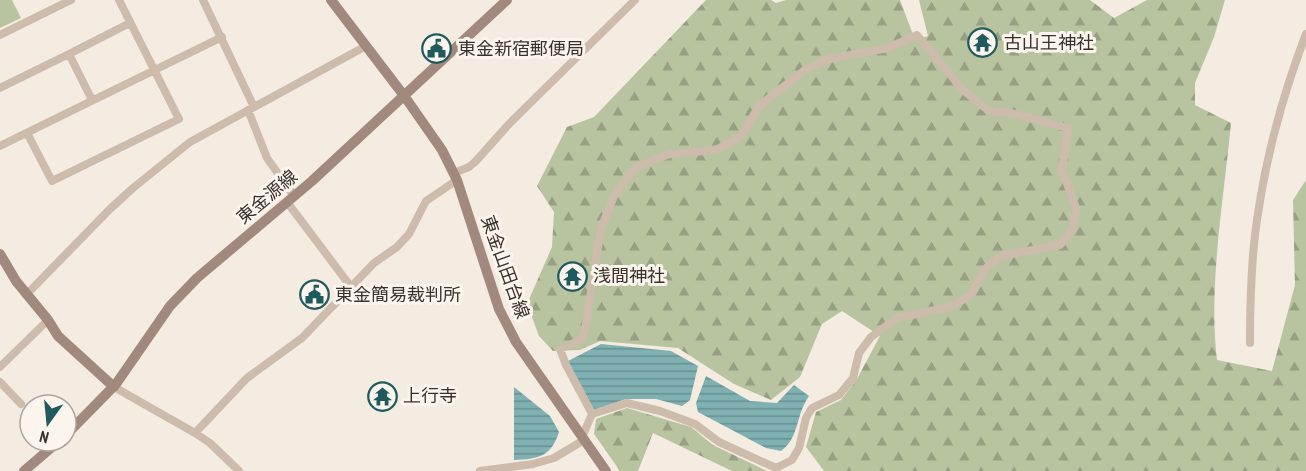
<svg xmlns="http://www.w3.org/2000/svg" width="1306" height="471" viewBox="0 0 1306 471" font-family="'PT Sans Narrow','Noto Sans JP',sans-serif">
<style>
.forest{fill:url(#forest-firs)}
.park{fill:#b8c4a0}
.water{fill:url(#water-rules)}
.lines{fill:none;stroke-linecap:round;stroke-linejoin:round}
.street{stroke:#cdbbac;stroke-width:8}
.secondary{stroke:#a18a7d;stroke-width:10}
.labels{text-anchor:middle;stroke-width:6;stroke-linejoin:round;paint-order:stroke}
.poi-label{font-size:18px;fill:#3b302b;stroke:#fbf5ee;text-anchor:start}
.street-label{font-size:18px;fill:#3b302b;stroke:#fbf5ee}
</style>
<defs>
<pattern id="forest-firs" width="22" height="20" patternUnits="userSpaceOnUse" patternTransform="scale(1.5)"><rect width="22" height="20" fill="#b8c4a0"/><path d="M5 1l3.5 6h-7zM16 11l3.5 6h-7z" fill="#97a083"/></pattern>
<pattern id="water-rules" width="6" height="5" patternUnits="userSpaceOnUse" patternTransform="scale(1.5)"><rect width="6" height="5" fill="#7fb0b2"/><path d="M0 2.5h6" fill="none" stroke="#699091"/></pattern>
</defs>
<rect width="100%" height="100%" fill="#f4ebe1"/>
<!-- forest -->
<path class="forest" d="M 706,0 L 771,0 L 776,3 L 786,0 L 900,0 L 915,40 L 928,36 L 919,0 L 1090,0 L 1114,18 L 1147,0 L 1225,0 L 1214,37 L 1195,83 L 1195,105 L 1231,123 C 1224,198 1208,286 1217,360 L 1272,371 L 1295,285 L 1293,200 L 1306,180 L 1306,471 L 824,471 L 806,447 L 816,412 L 841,400 L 857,379 L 880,336 L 842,311 L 822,324 L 800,377 L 771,400 L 734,384 L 678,348 L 600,341 L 580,350 L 553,351 L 539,336 L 527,304 L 552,247 L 554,212 L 537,186 L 567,127 L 594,117 Z
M 627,408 L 691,427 L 713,445 L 767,471 L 732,471 L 653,433 L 638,471 L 620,471 L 594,434 L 596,419 Z"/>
<!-- park -->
<path class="park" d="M 0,0 L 12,0 L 21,18 L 0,28 Z"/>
<!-- water -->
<path class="water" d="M 601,344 L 671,351 L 698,366 L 690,400 L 682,406 L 656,399 L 626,399 L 594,410 L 568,361 Z
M 706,376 L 750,401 L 777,403 L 794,385 L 809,396 C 795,416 800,437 781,451 L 766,448 L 698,412 L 696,403 Z
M 514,387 L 550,416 L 559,432 C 551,457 538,459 514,460 Z"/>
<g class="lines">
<!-- street -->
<path class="street" d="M 203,0 L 254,107
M 0,35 L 71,0
M 0,88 L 69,54
M 92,100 L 69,54 L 130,23
M 248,110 L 267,158 L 294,196
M 27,133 L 52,181 L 179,119 L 119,0
M 0,146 L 222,37
M 454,173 L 469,167 L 475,162 L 509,124 L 635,0
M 287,202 L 351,287
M 26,295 L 110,209 L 133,188 L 190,142 L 366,46
M 1250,343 C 1250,303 1251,260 1257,220 C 1266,156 1283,94 1306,34
M 0,367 L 48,320
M 0,382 L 21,404
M 114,387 L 195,433 L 210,443 L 239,471
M 592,414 L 566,365 L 560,349 L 581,340 L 585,330 L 601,228 L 615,194 L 635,168 L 669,154 L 716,150 L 741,136 L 759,106 L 805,70 L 829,59 L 888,48 L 917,35 L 964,91 L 989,111 L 1011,113 L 1068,128 L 1062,170 L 1076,208 L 1072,230 L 1060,245 L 1000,256 L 985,269 L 970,296 L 950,307 L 897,318 L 871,337 L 859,353 L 853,378 L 839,395 L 812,408 L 806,418 L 799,448 L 792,460 L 776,468
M 195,433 L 247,378 L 302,338 L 374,263 L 397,247 L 409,234 L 426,201 L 457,180
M 582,437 L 592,414 L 627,403 L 660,411 L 695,424 L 719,442 L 776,468 L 777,471
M 480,471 L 533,464 L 554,458 L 584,440"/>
<!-- secondary -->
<path class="secondary" d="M 331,0 L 405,97 L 442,150 L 457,180 L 499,309 L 516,342 L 606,471
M 0,254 L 16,281 L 48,320 L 58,336 L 114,387
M 66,435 L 116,384 L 170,306 L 197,278 L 312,181 L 507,0
M 24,471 L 59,441"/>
</g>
<!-- icons -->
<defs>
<symbol id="temple-ring" viewBox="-11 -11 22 22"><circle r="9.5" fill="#fbf5ee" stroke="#1f5a5e" stroke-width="1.5"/><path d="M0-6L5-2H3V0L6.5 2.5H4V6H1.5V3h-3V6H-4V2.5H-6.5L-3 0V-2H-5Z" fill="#1f5a5e"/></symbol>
<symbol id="civic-ring" viewBox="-11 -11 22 22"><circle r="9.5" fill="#fbf5ee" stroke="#1f5a5e" stroke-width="1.5"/><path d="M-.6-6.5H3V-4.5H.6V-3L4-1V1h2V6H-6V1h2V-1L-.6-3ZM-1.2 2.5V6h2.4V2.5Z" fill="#1f5a5e"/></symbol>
</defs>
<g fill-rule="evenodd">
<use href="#temple-ring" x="966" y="26" width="33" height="33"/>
<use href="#civic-ring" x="420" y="32" width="33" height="33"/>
<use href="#temple-ring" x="556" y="260" width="33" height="33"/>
<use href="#civic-ring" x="298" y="278" width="33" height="33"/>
<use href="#temple-ring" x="366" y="380" width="33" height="33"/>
</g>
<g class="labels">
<!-- poi labels -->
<g class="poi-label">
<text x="1004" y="49">古山王神社</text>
<text x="458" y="55">東金新宿郵便局</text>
<text x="593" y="282">浅間神社</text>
<text x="335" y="301">東金簡易裁判所</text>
<text x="403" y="402">上行寺</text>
</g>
<!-- street labels -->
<g class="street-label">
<text transform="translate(267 197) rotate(-40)" y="6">東金源線</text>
<text transform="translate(505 267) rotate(70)" y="6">東金山田台線</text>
</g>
</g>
<!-- north arrow -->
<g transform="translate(48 423) rotate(195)"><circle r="28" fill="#fbf5ee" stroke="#aea6a0" stroke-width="1.5"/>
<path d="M0-4.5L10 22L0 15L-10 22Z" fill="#1f5a5e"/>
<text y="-9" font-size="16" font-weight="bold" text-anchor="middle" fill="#3b302b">N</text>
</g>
</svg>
